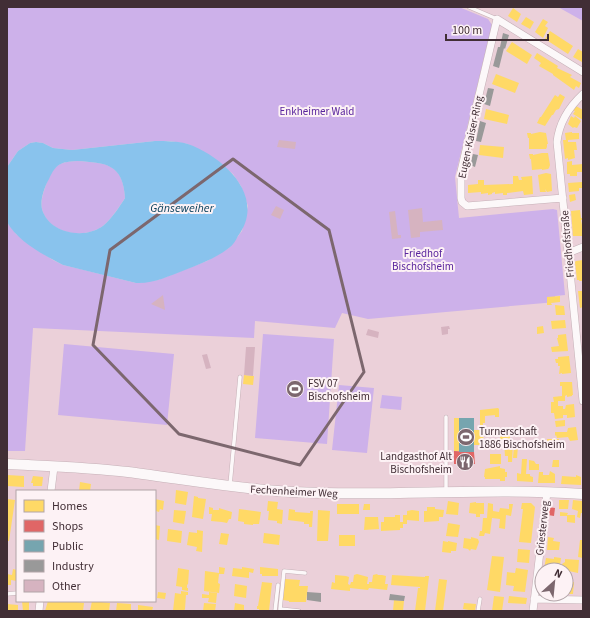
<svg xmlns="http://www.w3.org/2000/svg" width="590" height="618" viewBox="0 0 590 618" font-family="'Source Sans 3',sans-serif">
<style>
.green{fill:#cdb1ea}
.water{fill:#89c3ed;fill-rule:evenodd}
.homes{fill:#ffd966}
.shops{fill:#e06666}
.public{fill:#76a5af}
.industry{fill:#999}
.building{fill:#d6b3c0}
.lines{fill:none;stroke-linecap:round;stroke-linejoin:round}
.lane-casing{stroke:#c5b0b7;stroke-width:4.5}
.street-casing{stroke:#c5b0b7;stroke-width:8}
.secondary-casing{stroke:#c5b0b7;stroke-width:11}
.lane{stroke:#fcf8f9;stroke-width:3.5}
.street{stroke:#fcf8f9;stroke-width:7}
.secondary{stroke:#fcf8f9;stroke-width:10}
.marked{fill:none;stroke:#7c676e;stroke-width:3;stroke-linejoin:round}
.labels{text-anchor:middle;stroke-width:4;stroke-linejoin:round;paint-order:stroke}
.park-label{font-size:11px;fill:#59259d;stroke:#fdf2f5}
.street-label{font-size:11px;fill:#412e35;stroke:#fdf2f5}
.poi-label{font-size:11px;fill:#412e35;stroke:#fdf2f5;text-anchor:start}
.water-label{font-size:12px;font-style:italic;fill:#033c58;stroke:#fdf2f5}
</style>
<rect width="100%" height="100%" fill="#ebd0d9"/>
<!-- green -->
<path class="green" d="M 7,7 L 459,7 L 488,19 L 492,25 L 455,177 L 459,218 L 553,209 L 557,210 L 565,295 L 555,296 L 556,302 L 368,319 L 342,313 L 335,328 L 255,321 L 254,338 L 33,328 L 25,451 L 7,451 L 7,222 L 16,234 L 27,243 L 53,260 L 63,265 L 80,269 L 136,283 L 158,280 L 207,261 L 229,248 L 242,231 L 248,206 L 241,186 L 233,174 L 220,163 L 195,148 L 188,144 L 170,141 L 155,141 L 72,150 L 53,148 L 43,143 L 36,142 L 30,143 L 18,151 L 7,167 Z
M 558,7 L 583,7 L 583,21 Z
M 77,161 C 106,163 123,163 125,198 C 119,207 112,218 104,225 C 86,240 49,235 42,209 C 40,200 44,191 47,182 C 54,165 59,162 77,161 Z
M 263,334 L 334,339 L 327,444 L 255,438 Z
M 64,344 L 174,354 L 167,425 L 58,415 Z
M 339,385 L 374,388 L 367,453 L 332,450 Z
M 382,395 L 402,397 L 401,410 L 380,408 Z"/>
<!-- water -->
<path class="water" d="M 155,141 C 166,141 178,141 188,144 C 224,157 267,197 238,236 C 236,240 233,245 229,248 C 216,258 200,264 185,270 C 169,276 153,284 136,283 L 63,265 C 44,255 18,242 7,222 L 7,167 L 18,151 L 30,143 L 36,142 L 43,143 L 53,148 L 72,150 ZM 77,161 C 105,163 123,163 125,198 C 120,206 112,218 104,225 C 86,240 49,234 42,209 C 40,200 44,188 49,179 C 56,164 60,162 77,161 Z"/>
<!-- homes -->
<path class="homes" d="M 513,8 L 521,14 L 517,22 L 508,16 Z
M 526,17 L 534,22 L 530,29 L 521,24 Z
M 543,19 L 548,22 L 545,26 L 548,28 L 543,38 L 535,32 Z
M 550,31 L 573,46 L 568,54 L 545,39 Z
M 512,42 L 532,55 L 527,64 L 506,51 Z
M 578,49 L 583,52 L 583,60 L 582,62 L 573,57 Z
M 537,53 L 558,66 L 557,68 L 572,75 L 570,77 L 581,83 L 579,88 L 576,86 L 574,90 L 553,75 L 553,74 L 539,66 L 541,63 L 534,58 Z
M 496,74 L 519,83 L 515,93 L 492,84 Z
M 560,94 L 565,97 L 559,109 L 556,110 L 553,115 L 552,115 L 545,126 L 537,123 L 540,117 L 541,117 L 555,95 L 558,97 Z
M 576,106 L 583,110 L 583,120 L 573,114 L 575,111 L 572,110 Z
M 486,109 L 509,115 L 507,124 L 484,119 Z
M 571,116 L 574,118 L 575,116 L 581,121 L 577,128 L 574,127 L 573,128 L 568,124 Z
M 540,132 L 546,133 L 548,144 L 547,144 L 547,147 L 546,149 L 529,149 L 529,138 L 528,138 L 527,133 L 531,133 L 531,134 Z
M 572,132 L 572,133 L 579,133 L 579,139 L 568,140 L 568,142 L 576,142 L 577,150 L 574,150 L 575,158 L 568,160 L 568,158 L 565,159 L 563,140 L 566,140 L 565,133 Z
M 480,145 L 504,147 L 503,158 L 479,155 Z
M 542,153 L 548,153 L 550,165 L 549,168 L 548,169 L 542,170 L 542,169 L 532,170 L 531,159 L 530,159 L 529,154 L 533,154 L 533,155 Z
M 572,161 L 572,165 L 583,164 L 583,172 L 577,172 L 577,176 L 570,176 L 570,174 L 567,174 L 567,162 Z
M 546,173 L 551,174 L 552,191 L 547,192 L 545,189 L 546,192 L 540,192 L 538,175 Z
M 513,176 L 518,176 L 519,180 L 522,180 L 521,177 L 532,176 L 533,194 L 524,195 L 523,191 L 507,193 L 507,195 L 503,195 L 503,193 L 495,194 L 495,192 L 492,193 L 492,194 L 488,195 L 488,193 L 481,194 L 481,192 L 468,193 L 468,185 L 478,184 L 478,180 L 484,180 L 484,185 L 513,184 Z
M 582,182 L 583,188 L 579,188 L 579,191 L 569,192 L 568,183 Z
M 575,194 L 576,200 L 570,202 L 569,195 Z
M 580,210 L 581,218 L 583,218 L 583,220 L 581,220 L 582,225 L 583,225 L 583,236 L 573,236 L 571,211 Z
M 583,260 L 583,281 L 579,281 L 579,280 L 577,280 L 575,262 L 576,261 Z
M 578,291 L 583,291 L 583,307 L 580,308 Z
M 560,296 L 560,302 L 551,303 L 552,305 L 547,305 L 547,297 Z
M 555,305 L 564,306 L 565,315 L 556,315 Z
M 565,320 L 566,328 L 552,329 L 551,321 Z
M 543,326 L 544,333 L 537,334 L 537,327 Z
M 566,334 L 568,351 L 552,352 L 551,347 L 559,346 L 557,338 L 558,338 L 558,335 Z
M 569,356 L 571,373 L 562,374 L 562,373 L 559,374 L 560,366 L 558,366 L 558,363 L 556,363 L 555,359 L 558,359 L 558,357 Z
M 244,375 L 254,376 L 253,385 L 243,384 Z
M 560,382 L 572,382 L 573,395 L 572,395 L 572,396 L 567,397 L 567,395 L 565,396 L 565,401 L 558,401 L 558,406 L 563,406 L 563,409 L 565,409 L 566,405 L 574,404 L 575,417 L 567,418 L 567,415 L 563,415 L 563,418 L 555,419 L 554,413 L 551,413 L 551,402 L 554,402 L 553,397 L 562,396 L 562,386 L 560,386 Z
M 498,408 L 499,409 L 499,417 L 495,417 L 495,415 L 485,416 L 485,423 L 483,423 L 483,425 L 480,425 L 480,410 Z
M 454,418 L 459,418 L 459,451 L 454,451 Z
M 565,420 L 565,426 L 556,427 L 555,421 Z
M 576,427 L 578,440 L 570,441 L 568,437 L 557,438 L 556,435 L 555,436 L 555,432 L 567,432 L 568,428 Z
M 474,430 L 480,430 L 480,433 L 483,433 L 484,446 L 489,446 L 489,449 L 480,450 L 480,445 L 474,445 Z
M 500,434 L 510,434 L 510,442 L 513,442 L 512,462 L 508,462 L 508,456 L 505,456 L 504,442 L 500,442 Z
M 547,439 L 559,439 L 559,442 L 565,442 L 566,446 L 557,447 L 557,444 L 548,445 Z
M 514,446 L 518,446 L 517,458 L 513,458 Z
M 490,454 L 501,454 L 501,464 L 490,464 Z
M 522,459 L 527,459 L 526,474 L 530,474 L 530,476 L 533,477 L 533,482 L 517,481 L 517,473 L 521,474 Z
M 529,460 L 534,461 L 536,464 L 539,464 L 539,470 L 529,470 Z
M 553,460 L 559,460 L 559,467 L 552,467 Z
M 500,466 L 500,468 L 505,469 L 505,472 L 507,472 L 507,477 L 505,477 L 505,481 L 500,481 L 500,479 L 485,479 L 485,477 L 484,477 L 485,469 Z
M 550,471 L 555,474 L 555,483 L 538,483 L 539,472 L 543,472 L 543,475 L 549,475 Z
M 7,475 L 24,476 L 24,487 L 7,486 Z
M 576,475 L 581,477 L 581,485 L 561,484 L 562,476 L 576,477 Z
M 33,476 L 43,477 L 42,486 L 33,486 L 33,483 L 31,483 Z
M 80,482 L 91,484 L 90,491 L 79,491 Z
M 176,490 L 188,492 L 186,505 L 175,503 Z
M 194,496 L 198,497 L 198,498 L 206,499 L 203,519 L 192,517 Z
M 7,499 L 15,500 L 9,541 L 7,541 Z
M 155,499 L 164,501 L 163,510 L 160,509 L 159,512 L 156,511 Z
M 559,500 L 569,500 L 568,509 L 559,509 Z
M 573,500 L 582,501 L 582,503 L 583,504 L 583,513 L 581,513 L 580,518 L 577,517 L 578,511 L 572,509 Z
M 268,501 L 278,502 L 277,509 L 283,510 L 282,524 L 277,523 L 277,521 L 268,520 L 269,511 L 267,511 Z
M 448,501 L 459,503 L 458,515 L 446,514 Z
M 476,502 L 476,503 L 484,503 L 484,514 L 480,514 L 480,517 L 476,517 L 476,514 L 469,513 L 470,503 Z
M 488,503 L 493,504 L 493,511 L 499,512 L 500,508 L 509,509 L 509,504 L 513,504 L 511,516 L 506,515 L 505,529 L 499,528 L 500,519 L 492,518 L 490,534 L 485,533 L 484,536 L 479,536 L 480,531 L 482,531 L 483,518 L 487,518 Z
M 522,503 L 531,503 L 535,507 L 531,543 L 519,542 L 523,509 L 521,509 Z
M 337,504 L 359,504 L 359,514 L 337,514 Z
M 364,504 L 370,504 L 370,510 L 363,510 Z
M 209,507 L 213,508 L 213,510 L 219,510 L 219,508 L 222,509 L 232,512 L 231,519 L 229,519 L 227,523 L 222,522 L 211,521 L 212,514 L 209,514 Z
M 427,507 L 435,507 L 435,509 L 444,510 L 443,517 L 439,517 L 439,521 L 424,522 L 424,511 L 427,511 Z
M 239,509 L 261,512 L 259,524 L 253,524 L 253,525 L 244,524 L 244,522 L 238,521 Z
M 289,509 L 295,510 L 295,512 L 310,513 L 310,511 L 313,511 L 312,527 L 309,527 L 309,524 L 304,524 L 304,522 L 288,520 Z
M 174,510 L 186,511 L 184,524 L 173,522 Z
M 318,510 L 330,511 L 328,541 L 317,541 Z
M 412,510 L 419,511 L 419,521 L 407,520 L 407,524 L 403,524 L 403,528 L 400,528 L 400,530 L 381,531 L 381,522 L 384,522 L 384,517 L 395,517 L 395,515 L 400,515 L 400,522 L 403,522 L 403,515 L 407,515 L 407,511 Z
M 560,512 L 568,513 L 567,515 L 575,515 L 575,523 L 567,522 L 567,516 L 560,516 Z
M 365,517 L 378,517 L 379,529 L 364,530 Z
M 448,523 L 460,525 L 458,537 L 446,536 Z
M 155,525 L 160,526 L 159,540 L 155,539 Z
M 168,529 L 182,531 L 181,543 L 167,541 Z
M 197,530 L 203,531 L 202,552 L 196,551 L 197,547 L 187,545 L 189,532 L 197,533 Z
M 221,533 L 229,534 L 227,545 L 219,544 Z
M 264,533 L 280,535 L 279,545 L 263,543 Z
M 339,535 L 355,535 L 355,546 L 339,546 Z
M 471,537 L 478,539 L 479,542 L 476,550 L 471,549 L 470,551 L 468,549 L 463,548 L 464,538 L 471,539 Z
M 548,537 L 554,538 L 553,541 L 560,542 L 559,550 L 547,550 Z
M 580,540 L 583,540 L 583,558 L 578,557 Z
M 443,541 L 448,542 L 448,541 L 457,543 L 456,551 L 451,551 L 451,553 L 442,552 Z
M 518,549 L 530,550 L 529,563 L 517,562 Z
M 492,556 L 504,557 L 500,592 L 487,590 Z
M 554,557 L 561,558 L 560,565 L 553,567 L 553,569 L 551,569 L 551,570 L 544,569 L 546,558 L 554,559 Z
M 565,559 L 579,560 L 578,573 L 564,570 L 564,568 L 562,567 L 562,564 L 565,562 Z
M 219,567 L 225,568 L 224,574 L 219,574 L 218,583 L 220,584 L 219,593 L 204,591 L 205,571 L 219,573 Z
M 242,567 L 254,569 L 253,573 L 249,572 L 249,578 L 232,576 L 233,568 L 242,569 Z
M 260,567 L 278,569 L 278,576 L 262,576 L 262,574 L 260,574 Z
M 178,568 L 189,570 L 188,585 L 187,584 L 187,588 L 188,588 L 188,591 L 182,590 L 182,587 L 176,586 Z
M 516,568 L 528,570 L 525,592 L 513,591 L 514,586 L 506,585 L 507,572 L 515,573 Z
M 13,569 L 17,570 L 17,581 L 11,580 L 11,585 L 7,585 L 7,574 L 12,575 Z
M 357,574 L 368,577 L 367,584 L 369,584 L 369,582 L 372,582 L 373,575 L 377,574 L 378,575 L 382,575 L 386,576 L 385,584 L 388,584 L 387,590 L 369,588 L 368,590 L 350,588 L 350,591 L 331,589 L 332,582 L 335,583 L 335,575 L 346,576 L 349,577 L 348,584 L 350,585 L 351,582 L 353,582 L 354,575 Z
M 392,575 L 425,577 L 425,576 L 429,576 L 425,611 L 415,611 L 418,588 L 420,588 L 420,587 L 391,585 Z
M 285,579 L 300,580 L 299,586 L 308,586 L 306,602 L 289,602 L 289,601 L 283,600 Z
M 439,579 L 447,580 L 443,611 L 435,611 Z
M 262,582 L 272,583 L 269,611 L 259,611 L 259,609 L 257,609 L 257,606 L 258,606 Z
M 566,582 L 574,582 L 573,594 L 566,594 Z
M 235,584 L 247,586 L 246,598 L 234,596 Z
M 181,591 L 188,592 L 188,595 L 186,595 L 185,609 L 184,611 L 173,611 L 175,593 L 181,594 Z
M 158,592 L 166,593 L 165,599 L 157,598 Z
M 209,592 L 217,593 L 216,603 L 208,602 L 209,598 L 202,598 L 202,594 L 209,595 Z
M 494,596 L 504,597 L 502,611 L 492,611 Z
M 509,596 L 527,598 L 526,604 L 508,603 Z
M 394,600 L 404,601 L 403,611 L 393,611 Z
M 22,601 L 29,601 L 29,611 L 23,611 Z
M 48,601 L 70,601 L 84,603 L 83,611 L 45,611 Z
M 92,601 L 110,603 L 109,611 L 90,611 Z
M 117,603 L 131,604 L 131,611 L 116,611 Z
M 204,603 L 216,604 L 215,611 L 203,611 Z
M 235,603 L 244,605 L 244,611 L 234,611 Z
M 464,603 L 476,604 L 475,611 L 463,609 Z
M 7,604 L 18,605 L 18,611 L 7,611 Z
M 138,605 L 153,607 L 152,611 L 138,611 Z"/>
<!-- shops -->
<path class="shops" d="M 454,451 L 474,452 L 475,464 L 454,464 Z
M 549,507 L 555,508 L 554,516 L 548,515 Z"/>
<!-- public -->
<path class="public" d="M 459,418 L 474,418 L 474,452 L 459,452 Z"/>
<!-- industry -->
<path class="industry" d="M 503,33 L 509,35 L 505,49 L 504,48 L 499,68 L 493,66 L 498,47 L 500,47 Z
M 488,88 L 494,89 L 490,106 L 484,104 Z
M 480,121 L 486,123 L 481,142 L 476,141 Z
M 473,154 L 478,155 L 475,167 L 470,165 Z
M 307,592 L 321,593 L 321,602 L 307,600 Z
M 390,594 L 405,596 L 404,601 L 389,600 Z"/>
<!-- building -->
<path class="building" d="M 279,140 L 296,142 L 295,149 L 277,147 Z
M 276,206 L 284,210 L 280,219 L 271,215 Z
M 422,208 L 423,222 L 442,220 L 443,230 L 420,232 L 420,237 L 411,238 L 408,210 Z
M 395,211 L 398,235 L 401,235 L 401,238 L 392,239 L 389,212 Z
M 163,295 L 165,310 L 151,304 Z
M 449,326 L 450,329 L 448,329 L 448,334 L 442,335 L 441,327 Z
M 368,329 L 379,332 L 378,338 L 366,335 Z
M 246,347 L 255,347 L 253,376 L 244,375 Z
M 207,354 L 211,368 L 206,369 L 202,355 Z"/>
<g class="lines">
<defs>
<path id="lane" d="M 469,7 L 497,19
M 446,417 L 446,491
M 230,485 L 240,377
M 7,594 L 17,593
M 280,609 L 284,571 L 305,573
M 280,610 L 280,609 L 299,611
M 275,611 L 278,585
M 478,611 L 480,599"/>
<path id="street" d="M 583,94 C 569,107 559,122 557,142 L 583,401
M 563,198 L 467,206 L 462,202 L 461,198 L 461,171 L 497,19 L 583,72
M 568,253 L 583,247
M 51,491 L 54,467
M 534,599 L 583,600
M 39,611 L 40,601
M 533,611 L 547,492"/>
<path id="secondary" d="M 7,464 C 47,466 88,467 128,472 C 183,479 237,489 293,492 C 389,497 486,487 583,494"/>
</defs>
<!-- lane casing -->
<use href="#lane" class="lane-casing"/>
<!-- street casing -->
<use href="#street" class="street-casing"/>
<!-- secondary casing -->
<use href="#secondary" class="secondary-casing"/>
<!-- lane -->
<use href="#lane" class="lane"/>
<!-- street -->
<use href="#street" class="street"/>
<!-- secondary -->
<use href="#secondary" class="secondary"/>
</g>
<!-- marked area -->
<path class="marked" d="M 233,159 L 329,230 L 364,372 L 300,465 L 179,434 L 93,345 L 110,250 Z"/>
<!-- icons -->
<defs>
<symbol id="stadium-disc" viewBox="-11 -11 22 22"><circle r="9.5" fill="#7c676e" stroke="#fdf2f5"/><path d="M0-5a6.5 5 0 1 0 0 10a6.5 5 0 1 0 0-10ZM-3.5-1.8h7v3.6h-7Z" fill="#fff"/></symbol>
<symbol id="restaurant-disc" viewBox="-11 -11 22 22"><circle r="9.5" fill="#7c676e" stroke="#fdf2f5"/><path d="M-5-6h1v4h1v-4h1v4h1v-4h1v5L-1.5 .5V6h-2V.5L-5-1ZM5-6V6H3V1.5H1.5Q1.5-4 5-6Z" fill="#fff"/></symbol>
</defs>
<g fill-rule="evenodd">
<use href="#stadium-disc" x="285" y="379" width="20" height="20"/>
<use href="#stadium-disc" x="456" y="427" width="20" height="20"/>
<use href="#restaurant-disc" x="455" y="452" width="20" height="20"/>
</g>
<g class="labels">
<!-- park labels -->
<g class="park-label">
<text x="317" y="115">Enkheimer Wald</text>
<text x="423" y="257">Friedhof<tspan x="423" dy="13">Bischofsheim</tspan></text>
</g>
<!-- street labels -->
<g class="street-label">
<text transform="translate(470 137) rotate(-78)" y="4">Eugen-Kaiser-Ring</text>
<text transform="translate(567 244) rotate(-95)" y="4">Friedhofstraße</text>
<text transform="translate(294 491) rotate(3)" y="4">Fechenheimer Weg</text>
<text transform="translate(542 528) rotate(-84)" y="4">Griesterweg</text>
</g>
<!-- poi labels -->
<g class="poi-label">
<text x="308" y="387">FSV 07<tspan x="308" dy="13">Bischofsheim</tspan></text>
<text x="479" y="435">Turnerschaft<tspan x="479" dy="13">1886 Bischofsheim</tspan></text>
<text x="452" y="460" text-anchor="end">Landgasthof Alt<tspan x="452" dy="13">Bischofsheim</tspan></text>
</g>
<!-- water labels -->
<g class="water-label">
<text x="182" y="212">Gänseweiher</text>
</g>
</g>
<!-- border -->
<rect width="590" height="618" fill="none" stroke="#412e35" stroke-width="16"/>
<!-- legend -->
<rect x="16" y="490" width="140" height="112" fill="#fdf2f5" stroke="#b2a4a8"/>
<rect x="24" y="500" width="20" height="12" fill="#ffd966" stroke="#b2a4a8"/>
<text x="52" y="510" font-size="12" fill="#412e35">Homes</text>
<rect x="24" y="520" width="20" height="12" fill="#e06666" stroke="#b2a4a8"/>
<text x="52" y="530" font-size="12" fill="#412e35">Shops</text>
<rect x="24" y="540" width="20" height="12" fill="#76a5af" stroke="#b2a4a8"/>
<text x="52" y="550" font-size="12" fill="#412e35">Public</text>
<rect x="24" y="560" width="20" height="12" fill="#999999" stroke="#b2a4a8"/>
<text x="52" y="570" font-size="12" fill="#412e35">Industry</text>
<rect x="24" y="580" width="20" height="12" fill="#d6b3c0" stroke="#b2a4a8"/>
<text x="52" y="590" font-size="12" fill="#412e35">Other</text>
<!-- north arrow -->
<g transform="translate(554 582) rotate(27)"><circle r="19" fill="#fdf2f5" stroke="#b2a4a8"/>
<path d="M0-3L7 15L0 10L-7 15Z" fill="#7c676e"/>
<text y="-6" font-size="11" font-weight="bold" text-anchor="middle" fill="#412e35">N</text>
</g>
<!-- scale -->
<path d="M446 34v6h102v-6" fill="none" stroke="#412e35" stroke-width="2"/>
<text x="452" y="34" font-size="12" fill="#412e35" stroke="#fdf2f5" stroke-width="3" paint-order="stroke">100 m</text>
</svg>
